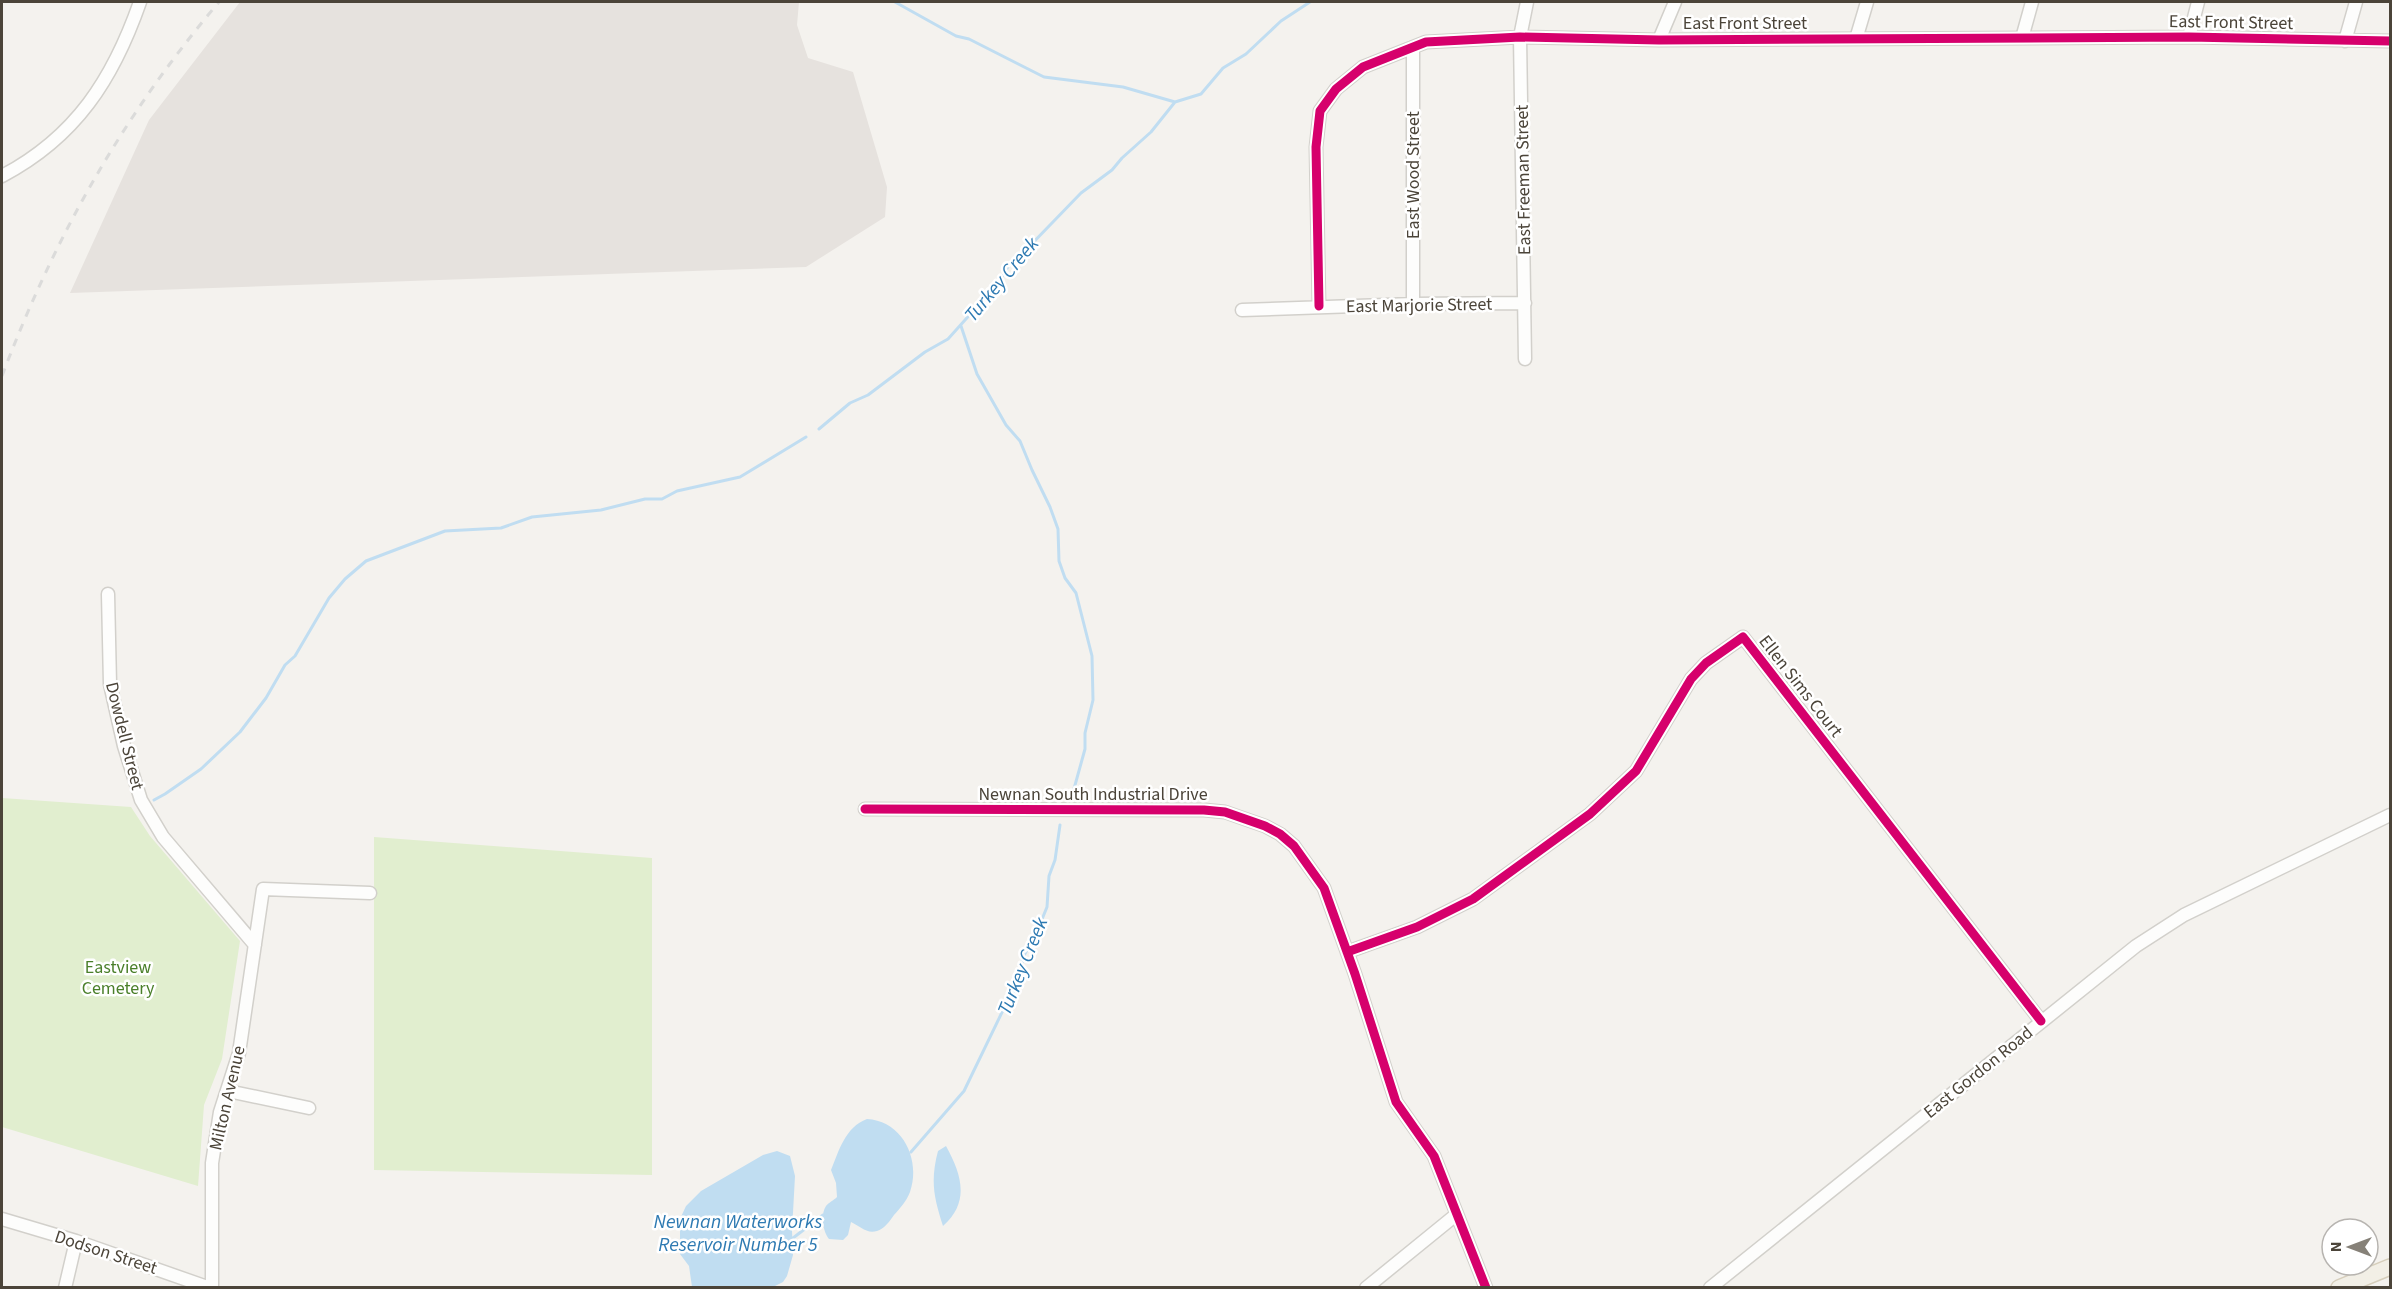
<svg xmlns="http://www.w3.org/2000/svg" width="2392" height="1289" viewBox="0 0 2392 1289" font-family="'Source Sans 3',sans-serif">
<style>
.industrial{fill:#e6e2de}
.green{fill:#e1eecf}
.water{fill:#c0ddf1}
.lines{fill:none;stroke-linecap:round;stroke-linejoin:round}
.stream{stroke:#c0ddf1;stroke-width:3}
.minor-casing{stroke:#d2d0cb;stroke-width:15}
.major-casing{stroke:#d6cebb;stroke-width:18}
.minor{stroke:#fdfdfc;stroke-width:12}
.major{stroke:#f2efe6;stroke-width:15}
.rail{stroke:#dbdbda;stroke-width:3;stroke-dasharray:8 8;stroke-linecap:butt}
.cycleway-casing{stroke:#fff;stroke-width:13}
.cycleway{stroke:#d6006c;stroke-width:9}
.labels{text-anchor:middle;stroke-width:5;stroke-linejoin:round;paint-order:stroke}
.street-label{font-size:18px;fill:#4b4439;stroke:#fff}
.park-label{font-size:18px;fill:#4a7f2a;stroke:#fff}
.water-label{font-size:20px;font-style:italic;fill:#2e7ab2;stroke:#fff}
</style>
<rect width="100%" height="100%" fill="#f4f2ee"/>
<!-- industrial -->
<path class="industrial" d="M 240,2 L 799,2 L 797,25 L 808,58 L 853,72 L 887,187 L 885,217 L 806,267 L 70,293 L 149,120 Z"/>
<!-- green -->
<path class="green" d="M 2,798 L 131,807 L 150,836 L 240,941 L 222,1059 L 204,1105 L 198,1186 L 2,1127 Z
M 374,837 L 652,858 L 652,1175 L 374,1170 Z"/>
<!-- water -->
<path class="water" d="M 867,1119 C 903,1121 921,1160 910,1192 C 906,1202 901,1207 894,1215 C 890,1221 884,1229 877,1231 C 866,1234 860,1226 851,1222 L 848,1235 L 843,1240 L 829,1239 C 823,1232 820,1215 826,1206 C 828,1203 834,1200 837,1197 L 836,1183 L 831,1170 C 839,1151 845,1127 867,1119 Z
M 946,1146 C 962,1175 970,1202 943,1226 C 934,1198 930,1181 938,1151 Z
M 777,1151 L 790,1156 L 795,1176 L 792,1231 L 793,1255 L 787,1276 L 783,1282 L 773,1287 L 692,1287 L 689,1266 L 680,1254 L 680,1219 L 686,1206 L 701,1191 L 763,1155 Z"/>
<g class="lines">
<!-- stream -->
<path class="stream" d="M 895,2 L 956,36 L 969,39 L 1044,77 L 1123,87 L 1175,102
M 961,326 L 977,374 L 1006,425 L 1020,441 L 1032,470 L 1050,507 L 1058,529 L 1059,561 L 1065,578 L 1076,593 L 1092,656 L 1093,700 L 1085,733 L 1085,749 L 1072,796
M 819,429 L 850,403 L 868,395 L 925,352 L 948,339 L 1000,281 L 1010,263 L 1021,255 L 1081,193 L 1112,170 L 1122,158 L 1151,132 L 1175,102 L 1201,94 L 1223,68 L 1246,54 L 1281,21 L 1310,2
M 154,800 L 165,794 L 201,769 L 240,732 L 266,698 L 285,665 L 295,656 L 329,598 L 345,579 L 366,561 L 445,531 L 501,528 L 532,517 L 601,510 L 645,499 L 662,499 L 677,491 L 740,477 L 806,437
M 911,1152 L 964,1091 L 1006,1004 L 1017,988 L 1023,974 L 1022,959 L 1036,934 L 1047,907 L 1049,876 L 1055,860 L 1060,825
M 793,1238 L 823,1215"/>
<defs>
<path id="minor" d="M 2189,37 L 2198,2
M 2022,38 L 2032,2
M 1856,39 L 1867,2
M 1659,40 L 1675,2
M 2345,41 L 2356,2
M 2,176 C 76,137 113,79 140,2
M 1413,304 L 1413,47
M 1319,306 L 1316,147 L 1320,111 L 1336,89 L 1363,67 L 1426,42 L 1520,37 L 1659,40 L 2189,37 L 2390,41
M 1242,310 L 1413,304 L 1525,303
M 1525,359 L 1520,37 L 1527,2
M 108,594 L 110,684 L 124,746 L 141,800 L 163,837 L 255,945
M 865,809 L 1204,810 L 1225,812 L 1265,826 L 1280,834 L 1294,846 L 1324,888 L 1355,974 L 1396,1102 L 1434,1156 L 1486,1288
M 1347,952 L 1417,927 L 1473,899 L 1590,814 L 1636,771 L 1691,679 L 1706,663 L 1743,637 L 2041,1021
M 228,1091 L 309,1108
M 2,1219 L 76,1241 L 210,1288
M 65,1288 L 76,1241
M 212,1288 L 212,1163 L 220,1112 L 239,1053 L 263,889 L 370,893
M 1366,1288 L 1457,1214
M 1710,1288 L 2136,946 L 2184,915 L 2390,815"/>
<path id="major" d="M 2339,1288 L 2390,1267"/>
</defs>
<!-- minor casing -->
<use href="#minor" class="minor-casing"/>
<!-- major casing -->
<use href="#major" class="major-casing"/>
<!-- minor -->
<use href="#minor" class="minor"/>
<!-- major -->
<use href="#major" class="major"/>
<!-- rail -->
<path class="rail" d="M 2,376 C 54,238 123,115 219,2"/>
<defs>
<path id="cycleway" d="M 1319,306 L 1316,147 L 1320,111 L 1336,89 L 1363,67 L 1426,42 L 1520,37 L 1659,40 L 2189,37 L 2390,41
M 865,809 L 1204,810 L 1225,812 L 1265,826 L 1280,834 L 1294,846 L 1324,888 L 1355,974 L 1396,1102 L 1434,1156 L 1486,1288
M 1347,952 L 1417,927 L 1473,899 L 1590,814 L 1636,771 L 1691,679 L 1706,663 L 1743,637 L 2041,1021"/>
</defs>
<!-- cycleway casing -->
<use href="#cycleway" class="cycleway-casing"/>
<!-- cycleway -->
<use href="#cycleway" class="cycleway"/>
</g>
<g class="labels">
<!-- street labels -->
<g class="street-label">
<text transform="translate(2231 22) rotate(1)" y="6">East Front Street</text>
<text x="1745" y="29">East Front Street</text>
<text transform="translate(1413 175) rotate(-90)" y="6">East Wood Street</text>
<text transform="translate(1523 180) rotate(-91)" y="6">East Freeman Street</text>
<text transform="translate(1419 305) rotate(-1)" y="6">East Marjorie Street</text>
<text transform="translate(1801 686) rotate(52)" y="6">Ellen Sims Court</text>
<text transform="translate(125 736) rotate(76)" y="6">Dowdell Street</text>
<text x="1093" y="800">Newnan South Industrial Drive</text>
<text transform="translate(1978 1072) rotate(-39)" y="6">East Gordon Road</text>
<text transform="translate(227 1098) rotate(-77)" y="6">Milton Avenue</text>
<text transform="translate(106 1252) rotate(18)" y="6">Dodson Street</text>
</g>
<!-- park labels -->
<g class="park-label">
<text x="118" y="973">Eastview<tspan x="118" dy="21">Cemetery</tspan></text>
</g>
<!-- water labels -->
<g class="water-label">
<text transform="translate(1001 279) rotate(-50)" y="7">Turkey Creek</text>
<text transform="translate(1022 966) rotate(-68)" y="7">Turkey Creek</text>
<text x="738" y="1228">Newnan Waterworks<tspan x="738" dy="23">Reservoir Number 5</tspan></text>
</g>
</g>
<!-- border -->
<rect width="2392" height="1289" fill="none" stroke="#4b4439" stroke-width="6"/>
<!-- north arrow -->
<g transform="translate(2350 1247) rotate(270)"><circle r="28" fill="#ffffff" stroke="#b7b4b0" stroke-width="1.5"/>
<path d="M0-4.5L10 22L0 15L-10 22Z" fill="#868178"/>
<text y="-9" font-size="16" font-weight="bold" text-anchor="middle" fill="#4b4439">N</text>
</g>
</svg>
